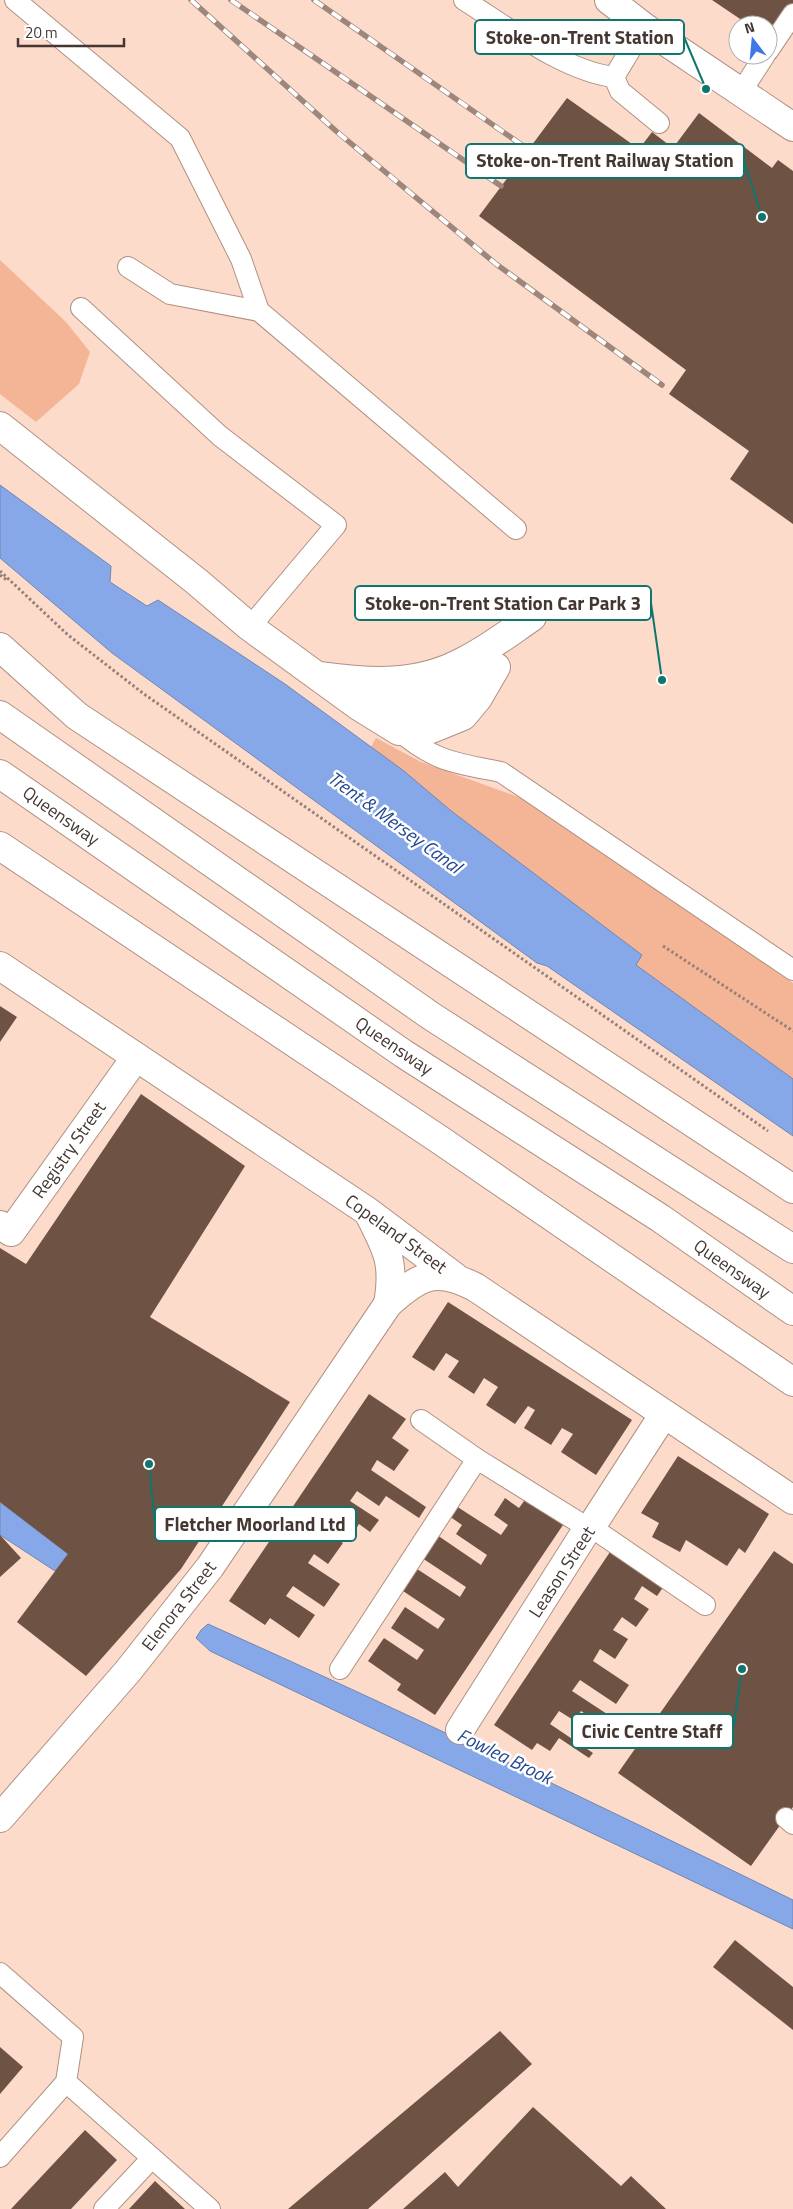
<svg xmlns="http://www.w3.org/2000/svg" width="793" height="2209" viewBox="0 0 793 2209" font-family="'Titillium Web',sans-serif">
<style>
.green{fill:#f4b496}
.water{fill:#86a8e8;stroke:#7286b1}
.building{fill:#6e5244}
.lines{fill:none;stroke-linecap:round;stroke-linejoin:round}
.lane-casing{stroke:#b09182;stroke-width:22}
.street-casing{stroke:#b09182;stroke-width:30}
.secondary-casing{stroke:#b09182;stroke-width:30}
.primary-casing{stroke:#b09182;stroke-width:30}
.highway-casing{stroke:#b09182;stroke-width:30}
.path{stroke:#978177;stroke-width:3;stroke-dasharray:2.5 2.5;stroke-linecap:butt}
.lane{stroke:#fff;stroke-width:20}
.street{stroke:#fff;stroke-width:28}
.secondary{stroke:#fff;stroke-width:28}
.primary{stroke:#fff;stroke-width:28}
.highway{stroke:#fff;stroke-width:28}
.rail-casing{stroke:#9d867b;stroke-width:5.5}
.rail{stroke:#fff;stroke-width:4;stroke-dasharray:11;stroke-linecap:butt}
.labels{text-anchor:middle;stroke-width:5;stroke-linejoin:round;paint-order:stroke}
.street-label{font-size:18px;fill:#443731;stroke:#fff}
.water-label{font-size:19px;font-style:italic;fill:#244994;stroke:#fff}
.leader{fill:none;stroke:#0f766e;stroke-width:2}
.callout-dot{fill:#0f766e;stroke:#fff;stroke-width:2}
.callout{fill:#fff;stroke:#0f766e;stroke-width:2}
.callout-label{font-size:19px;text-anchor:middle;font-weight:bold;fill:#443731}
</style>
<rect width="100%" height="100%" fill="#fcdbcb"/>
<!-- green -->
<path class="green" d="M 0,260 L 66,322 L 90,352 L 79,384 L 36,422 L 0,394 Z
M 376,738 L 421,762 L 535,803 L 793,983 L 793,1079 L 636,965 L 642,955 L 450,810 L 404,771 L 371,747 Z"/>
<!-- water -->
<path class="water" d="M 0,485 L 111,566 L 110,582 L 147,606 L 158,600 L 285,684 L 404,771 L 450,810 L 642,955 L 636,965 L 793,1079 L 793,1136 L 547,966 L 537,963 L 112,653 L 0,558 Z
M 0,1502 L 68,1554 L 55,1571 L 0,1535 Z
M 208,1624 C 405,1712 599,1805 793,1900 L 793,1929 L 210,1651 L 196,1638 L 201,1630 Z"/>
<!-- building -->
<path class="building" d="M 712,0 L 793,0 L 793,10 L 768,38 L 768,25 L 749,25 Z
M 567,98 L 639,149 L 652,132 L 673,148 L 699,113 L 772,168 L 778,160 L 793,171 L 793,524 L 730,479 L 749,451 L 669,394 L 686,370 L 479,216 Z
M 0,1006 L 17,1017 L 0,1042 Z
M 141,1094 L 245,1166 L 150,1317 L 290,1402 L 181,1569 L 86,1676 L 17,1622 L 68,1554 L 0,1502 L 0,1248 L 26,1264 Z
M 448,1302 L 632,1420 L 596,1475 L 561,1452 L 573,1434 L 562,1428 L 551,1445 L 524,1428 L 535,1410 L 528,1406 L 515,1424 L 486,1405 L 498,1387 L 484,1378 L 474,1394 L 448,1377 L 459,1361 L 446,1353 L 434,1371 L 412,1357 Z
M 369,1394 L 406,1419 L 392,1438 L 409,1450 L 394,1471 L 377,1460 L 371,1470 L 426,1507 L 419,1518 L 386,1496 L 379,1506 L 357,1491 L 350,1501 L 379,1520 L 370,1532 L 359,1524 L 353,1534 L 336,1522 L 328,1533 L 343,1543 L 328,1564 L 314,1554 L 308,1563 L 340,1584 L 324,1607 L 293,1586 L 286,1596 L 315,1615 L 299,1638 L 270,1618 L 265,1625 L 229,1601 Z
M 678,1456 L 769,1514 L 745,1553 L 739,1548 L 727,1566 L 686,1540 L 680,1552 L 652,1537 L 659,1523 L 641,1513 Z
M 527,1497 L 565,1522 L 435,1715 L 397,1690 L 401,1684 L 368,1661 L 384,1638 L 417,1660 L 424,1650 L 391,1628 L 405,1607 L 438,1629 L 445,1619 L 400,1589 L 414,1567 L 460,1597 L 466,1587 L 422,1558 L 437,1535 L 481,1565 L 487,1555 L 456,1534 L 462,1525 L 449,1516 L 456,1506 L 501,1535 L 508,1525 L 494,1515 L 505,1498 L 519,1508 Z
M 0,1535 L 21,1558 L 0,1577 Z
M 614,1546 L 664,1586 L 657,1596 L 642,1586 L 634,1599 L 649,1609 L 636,1627 L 622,1617 L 613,1630 L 628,1639 L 615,1659 L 600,1649 L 593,1661 L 629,1685 L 616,1704 L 580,1680 L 572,1691 L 607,1714 L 600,1724 L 581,1711 L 575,1721 L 559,1711 L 550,1724 L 593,1753 L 589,1758 L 559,1738 L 550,1751 L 537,1743 L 532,1750 L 494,1725 Z
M 774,1551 L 793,1564 L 793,1807 L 751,1866 L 618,1773 Z
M 735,1940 L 793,1987 L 793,2030 L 713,1967 Z
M 500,2031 L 532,2064 L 368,2209 L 288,2209 Z
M 0,2047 L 23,2067 L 0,2094 Z
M 533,2107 L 621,2186 L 631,2176 L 666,2209 L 403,2209 L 445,2172 L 458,2187 Z
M 85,2130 L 117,2160 L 71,2209 L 11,2209 Z
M 155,2181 L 185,2209 L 129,2209 Z"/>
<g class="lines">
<defs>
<path id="lane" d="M 15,0 L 180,138 L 241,259 L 259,311
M 464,0 C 507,27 564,71 614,77
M 644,27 L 614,77 L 620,91 L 659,123
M 768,51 L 793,14
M 741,92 L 765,55
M 128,267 L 170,294 L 259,311 L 516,529
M 81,308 L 220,436 L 336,525 L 250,627
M 399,731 C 435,762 456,763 501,772 L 793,970
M 421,1420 L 477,1459 L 588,1528
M 591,1527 L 705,1605
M 340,1669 L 477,1459
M 786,1818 L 793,1824
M 0,1973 L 73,2037 L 66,2082 L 0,2157
M 66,2082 L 210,2209
M 104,2209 L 151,2159"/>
<path id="street" d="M 0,426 L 196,581 L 250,627 L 357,705 L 399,731 L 431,729 L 463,716 L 478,698 L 496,667
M 321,676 C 371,683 418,686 464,661 C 488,649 510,632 532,617
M 360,706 C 396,710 434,707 467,690 C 475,686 482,679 489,673
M 0,1225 L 11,1232 L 136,1057
M 460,1730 L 588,1528 L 591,1527 L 664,1414"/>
<path id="secondary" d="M 609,0 L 644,27 L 793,127
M 0,966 L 367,1211 L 455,1277
M 370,1216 C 388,1251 395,1264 388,1304"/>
<path id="primary" d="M 0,1818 L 128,1671 L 210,1567 L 388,1304 C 420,1275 435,1267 475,1287 L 793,1500"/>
<path id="highway" d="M 0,647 L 77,716 L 793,1189
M 0,715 L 431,1016 L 793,1249
M 0,774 L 404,1054 L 660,1218 L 793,1311
M 0,846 L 440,1140 L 793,1382"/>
</defs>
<!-- lane casing -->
<use href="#lane" class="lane-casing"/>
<!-- street casing -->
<use href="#street" class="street-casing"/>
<!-- secondary casing -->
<use href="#secondary" class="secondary-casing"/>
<!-- primary casing -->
<use href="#primary" class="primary-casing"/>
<!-- highway casing -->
<use href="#highway" class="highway-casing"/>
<!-- path -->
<path class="path" d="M 0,571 L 68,635 L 144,694 L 768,1131
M 0,575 L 8,581
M 663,946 L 793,1031"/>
<!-- lane -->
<use href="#lane" class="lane"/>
<!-- street -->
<use href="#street" class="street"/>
<!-- secondary -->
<use href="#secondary" class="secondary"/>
<!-- primary -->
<use href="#primary" class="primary"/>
<!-- highway -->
<use href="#highway" class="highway"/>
<defs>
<path id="rail" d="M 191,0 L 336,131 L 496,264 L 662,385
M 231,0 L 501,186
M 314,0 L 529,150"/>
</defs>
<!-- rail casing -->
<use href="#rail" class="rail-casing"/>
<!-- rail -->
<use href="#rail" class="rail"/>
</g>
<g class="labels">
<!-- street labels -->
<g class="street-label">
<text transform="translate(61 816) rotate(35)" y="6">Queensway</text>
<text transform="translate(394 1046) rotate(34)" y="6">Queensway</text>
<text transform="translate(69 1150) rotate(-55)" y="6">Registry Street</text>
<text transform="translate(396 1234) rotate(36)" y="6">Copeland Street</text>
<text transform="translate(732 1269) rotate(35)" y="6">Queensway</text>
<text transform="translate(562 1572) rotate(-57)" y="6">Leason Street</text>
<text transform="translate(179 1606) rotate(-52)" y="6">Elenora Street</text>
</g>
<!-- water labels -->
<g class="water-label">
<text transform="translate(395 822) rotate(36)" y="7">Trent &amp; Mersey Canal</text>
<text transform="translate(505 1756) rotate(26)" y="7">Fowlea Brook</text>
</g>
</g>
<!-- callouts -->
<path class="leader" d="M706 89L684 37M762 217L744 161M662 680L651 603M149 1464L155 1524M742 1669L733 1731"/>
<g class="callout-dot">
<circle cx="706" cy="89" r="5"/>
<circle cx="762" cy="217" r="5"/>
<circle cx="662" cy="680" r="5"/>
<circle cx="149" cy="1464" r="5"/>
<circle cx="742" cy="1669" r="5"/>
</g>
<g class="callout">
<rect x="475" y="20" width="209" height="34" rx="5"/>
<rect x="466" y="144" width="278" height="34" rx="5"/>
<rect x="355" y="586" width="296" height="34" rx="5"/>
<rect x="155" y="1507" width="201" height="34" rx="5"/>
<rect x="572" y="1714" width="161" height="34" rx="5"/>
</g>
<g class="callout-label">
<text x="580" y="44">Stoke-on-Trent Station</text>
<text x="605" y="167">Stoke-on-Trent Railway Station</text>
<text x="503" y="610">Stoke-on-Trent Station Car Park 3</text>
<text x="255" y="1531">Fletcher Moorland Ltd</text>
<text x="652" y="1738">Civic Centre Staff</text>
</g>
<!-- north arrow -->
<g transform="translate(753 40) rotate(344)"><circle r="24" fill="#ffffff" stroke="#b4afad"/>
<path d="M0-4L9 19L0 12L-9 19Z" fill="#3f77e7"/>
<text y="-8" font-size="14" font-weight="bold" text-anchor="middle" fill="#443731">N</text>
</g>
<!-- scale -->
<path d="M18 38v8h106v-8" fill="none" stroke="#443731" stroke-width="2.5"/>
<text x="25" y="38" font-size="15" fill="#443731" stroke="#ffffff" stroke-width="4" paint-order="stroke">20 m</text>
</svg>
